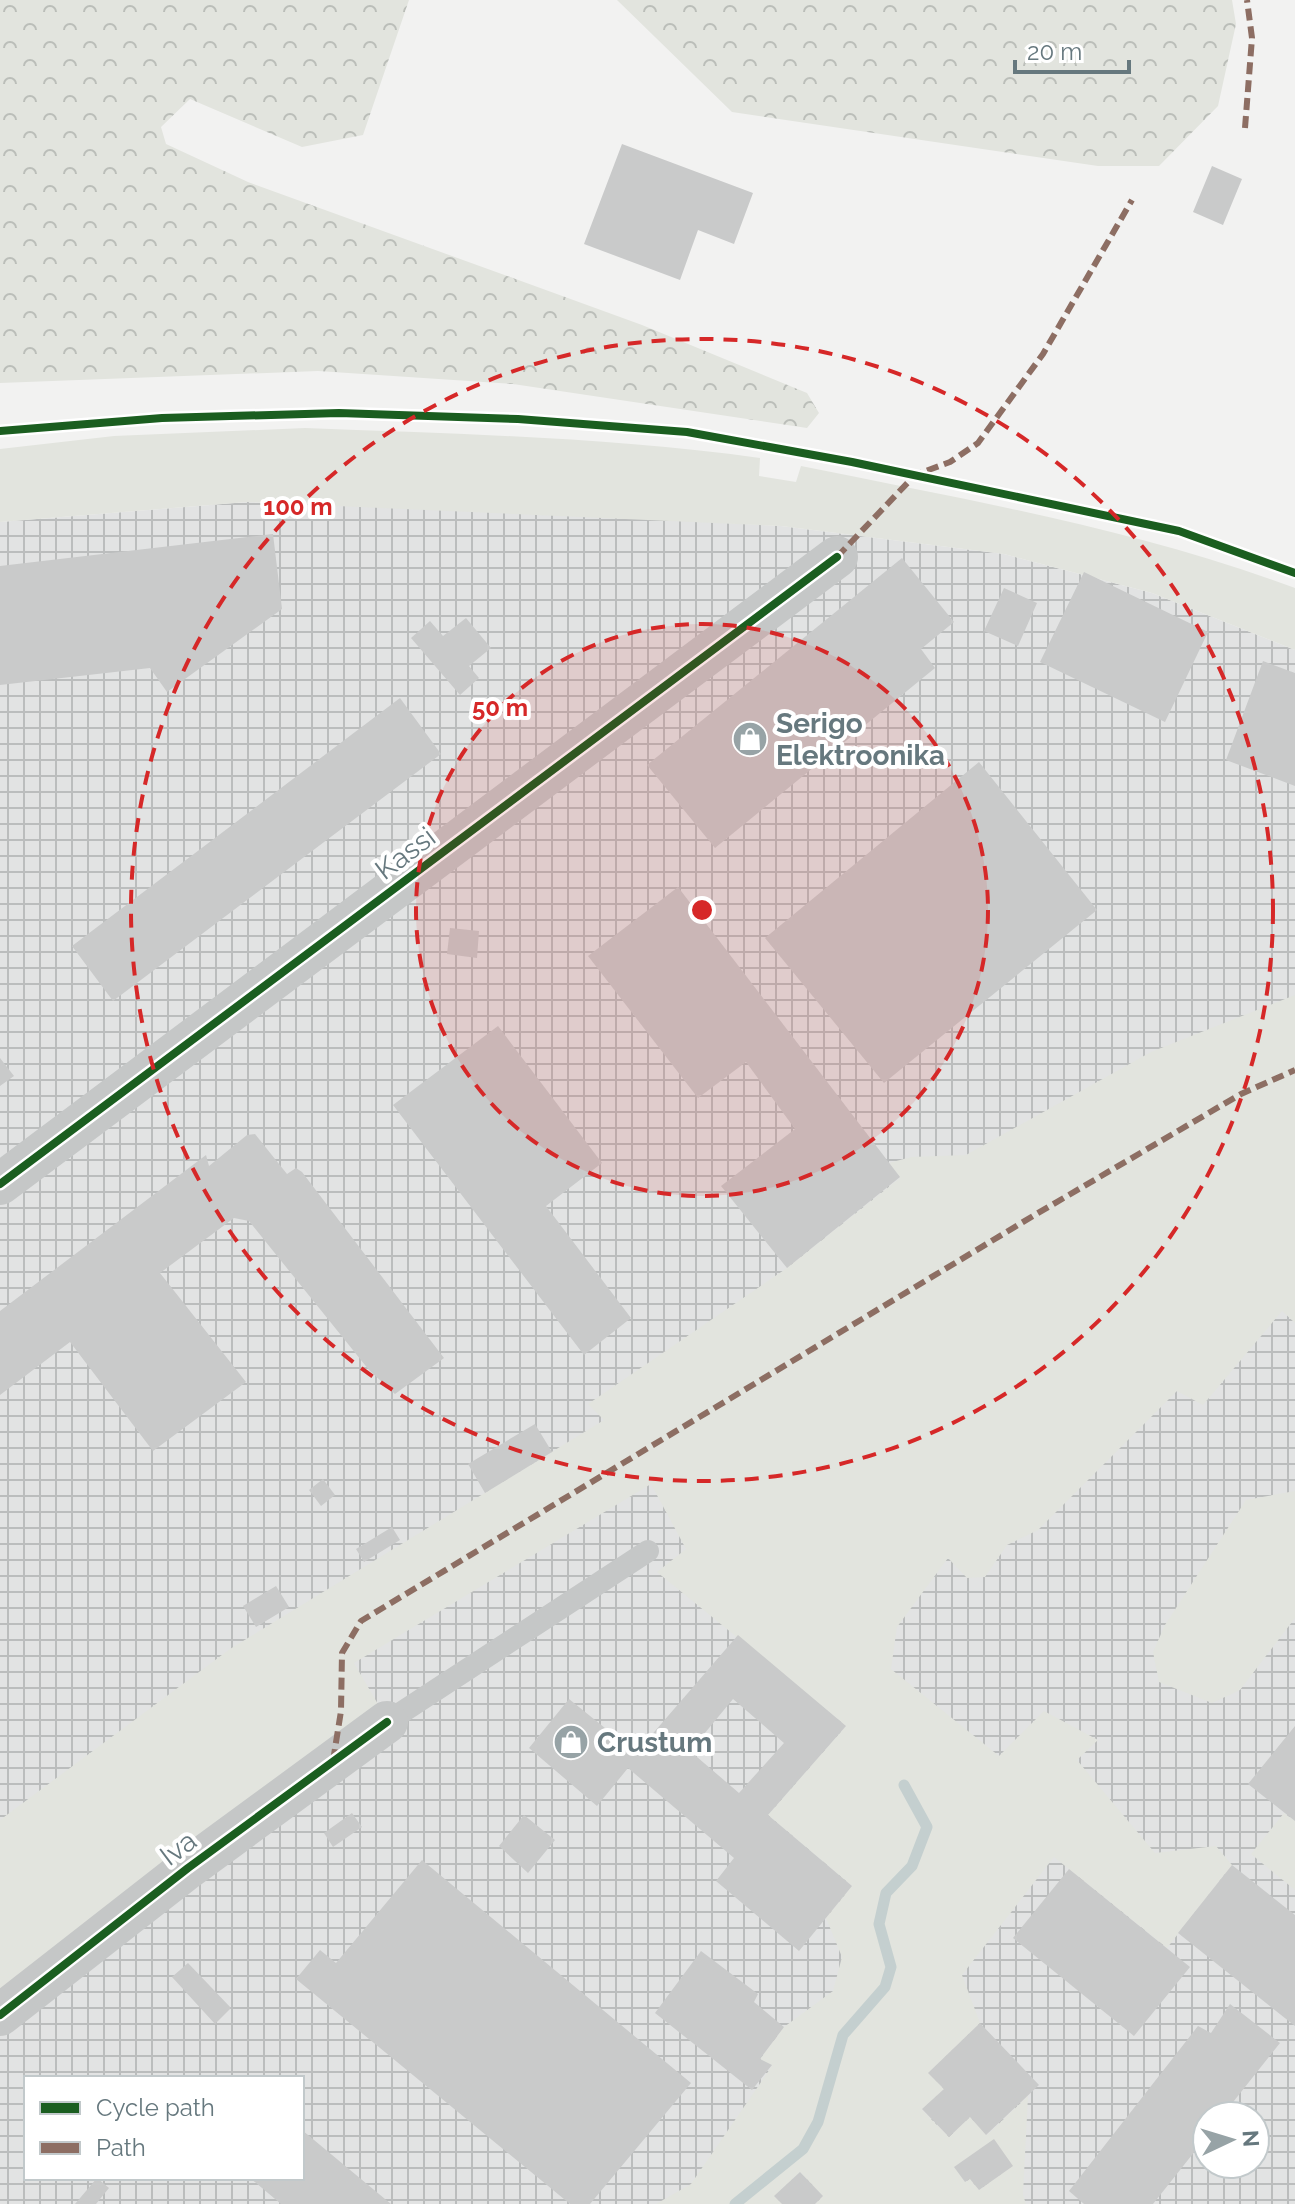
<svg xmlns="http://www.w3.org/2000/svg" width="1295" height="2204" viewBox="0 0 1295 2204" font-family="Raleway,sans-serif">
<style>
.industrial{fill:url(#industrial-grid);fill-rule:evenodd}
.grass{fill:#e2e4de;fill-rule:evenodd}
.forest{fill:url(#forest-crowns)}
.lines{fill:none;stroke-linecap:round;stroke-linejoin:round}
.stream{stroke:#c4cfcf;stroke-width:11}
.building{fill:#c9caca;fill-rule:evenodd}
.service{stroke:#c5c7c7;stroke-width:22}
.minor{stroke:#c5c7c7;stroke-width:42}
.quiet{stroke:#8d6e63;stroke-width:6;stroke-dasharray:12 6;stroke-linecap:butt}
.cycleway-casing{stroke:#fff;stroke-width:13}
.cycleway{stroke:#1b5e20;stroke-width:8}
.ring{fill:none;stroke:#d62828;stroke-width:4;stroke-dasharray:14 10}
.labels{text-anchor:middle;stroke-width:8;stroke-linejoin:round;paint-order:stroke}
.poi-label{font-size:28px;font-weight:bold;fill:#66787e;stroke:#fff;text-anchor:start}
.street-label{font-size:28px;fill:#66787e;stroke:#fff}
.centre{fill:#d62828;stroke:#fff;stroke-width:4}
.ring-label{font-size:24px;text-anchor:middle;font-weight:bold;fill:#d62828;stroke:#fff;stroke-width:8;stroke-linejoin:round;paint-order:stroke}
</style>
<defs>
<pattern id="industrial-grid" width="8" height="8" patternUnits="userSpaceOnUse" patternTransform="scale(2)"><rect width="8" height="8" fill="#e2e3e3"/><path d="M0 4h8M4 0v8" fill="none" stroke="#bbbdbd"/></pattern>
<pattern id="forest-crowns" width="20" height="18" patternUnits="userSpaceOnUse" patternTransform="scale(2)"><rect width="20" height="18" fill="#e2e4de"/><path d="M2 6a3 3 0 1 1 6 0M12 15a3 3 0 1 1 6 0" fill="none" stroke="#bbbeb9"/></pattern>
</defs>
<rect width="100%" height="100%" fill="#f2f2f1"/>
<!-- industrial -->
<path class="industrial" d="M 247,502 L 403,506 L 781,526 L 1004,554 L 1152,593 L 1295,650 L 1295,2204 L 0,2204 L 0,522 ZM 26,2078 L 302,2078 L 302,2178 L 26,2178 ZM 1207,2116 L 1255,2116 L 1255,2164 L 1207,2164 Z"/>
<!-- grass -->
<path class="grass" d="M 305,428 C 457,434 609,437 760,458 L 759,476 L 796,482 L 801,466 C 968,500 1136,529 1295,588 L 1295,650 L 1152,593 L 1004,554 L 781,526 L 247,502 L 0,522 L 0,449 L 114,436 Z
M 1295,995 L 1295,1323 L 1282,1311 L 1203,1405 L 1177,1391 L 1038,1530 L 1007,1545 L 985,1577 L 967,1578 L 948,1558 L 897,1627 L 891,1669 L 999,1756 L 1044,1711 L 1098,1740 L 1077,1760 L 1155,1853 L 1216,1846 L 1232,1865 L 1167,1948 L 1054,1857 L 962,1975 L 980,2023 L 929,2073 L 944,2089 L 922,2110 L 949,2137 L 970,2117 L 987,2135 L 1028,2096 L 1023,2195 L 1026,2204 L 815,2204 L 823,2196 L 800,2172 L 775,2196 L 782,2204 L 656,2204 L 691,2184 L 772,2066 L 760,2059 L 784,2027 L 833,1991 L 842,1957 L 826,1918 L 852,1886 L 768,1815 L 846,1726 L 657,1572 L 686,1549 L 651,1484 L 354,1663 L 382,1711 L 202,1833 L 0,1989 L 0,1820 L 230,1649 L 604,1420 L 588,1404 L 787,1268 L 900,1178 L 889,1163 L 911,1157 L 966,1155 L 1151,1052 ZM 1012,2166 L 979,2190 L 970,2179 L 965,2182 L 955,2167 Z
M 1295,1491 L 1295,1618 L 1240,1690 L 1212,1703 L 1159,1682 L 1153,1652 L 1165,1625 L 1246,1500 Z
M 1284,1813 L 1295,1821 L 1295,1890 L 1251,1854 Z"/>
<!-- forest -->
<path class="forest" d="M 0,0 L 409,0 L 363,135 L 302,147 L 190,99 L 161,127 L 166,144 L 248,182 L 642,325 L 807,393 L 819,413 L 807,428 L 513,384 L 318,371 L 0,383 Z
M 617,0 L 1232,0 L 1236,24 L 1218,106 L 1159,166 L 1098,166 L 732,112 Z"/>
<g class="lines">
<!-- stream -->
<path class="stream" d="M 735,2204 L 803,2149 L 818,2122 L 843,2035 L 885,1987 L 891,1967 L 879,1924 L 886,1893 L 912,1866 L 927,1827 L 904,1785"/>
</g>
<!-- building -->
<path class="building" d="M 622,144 L 753,193 L 734,244 L 698,230 L 680,280 L 584,244 Z
M 1212,166 L 1242,179 L 1223,225 L 1193,212 Z
M 273,534 L 282,609 L 167,692 L 150,668 L 0,685 L 0,566 Z
M 902,558 L 954,622 L 921,649 L 935,668 L 715,848 L 647,765 Z
M 1084,572 L 1208,632 L 1165,722 L 1040,662 Z
M 1004,588 L 1037,603 L 1018,646 L 984,631 Z
M 466,618 L 491,648 L 469,666 L 479,678 L 460,695 L 411,638 L 430,621 L 443,636 Z
M 1263,661 L 1295,673 L 1295,786 L 1226,760 Z
M 400,698 L 441,754 L 113,1001 L 72,946 Z
M 979,762 L 1097,910 L 884,1083 L 765,938 Z
M 678,887 L 900,1177 L 787,1268 L 721,1186 L 795,1129 L 746,1062 L 698,1098 L 588,956 Z
M 450,928 L 479,931 L 477,958 L 447,954 Z
M 498,1026 L 602,1163 L 546,1206 L 631,1318 L 584,1355 L 393,1105 Z
M 0,1058 L 14,1076 L 0,1086 Z
M 255,1134 L 287,1174 L 296,1168 L 302,1172 L 444,1358 L 395,1394 L 369,1370 L 249,1221 L 234,1218 L 160,1273 L 246,1382 L 153,1451 L 70,1342 L 0,1395 L 0,1311 L 206,1155 L 209,1166 L 247,1135 Z
M 535,1424 L 552,1452 L 485,1493 L 468,1464 Z
M 323,1479 L 335,1495 L 321,1506 L 309,1490 Z
M 392,1527 L 400,1540 L 364,1562 L 356,1549 Z
M 276,1586 L 289,1607 L 256,1627 L 243,1606 Z
M 738,1635 L 846,1726 L 768,1815 L 852,1886 L 799,1951 L 716,1881 L 734,1858 L 628,1768 L 597,1806 L 529,1748 L 569,1699 L 636,1753 ZM 733,1699 L 784,1743 L 739,1793 L 690,1751 Z
M 1295,1726 L 1295,1821 L 1248,1784 Z
M 352,1813 L 362,1827 L 333,1847 L 324,1833 Z
M 524,1815 L 555,1840 L 528,1873 L 499,1846 Z
M 422,1860 L 691,2083 L 590,2204 L 570,2204 L 296,1979 L 320,1950 L 336,1963 Z
M 1232,1865 L 1295,1915 L 1295,2026 L 1178,1933 Z
M 1069,1869 L 1190,1967 L 1134,2036 L 1013,1938 Z
M 701,1951 L 758,1994 L 754,2002 L 784,2027 L 760,2059 L 772,2065 L 752,2090 L 655,2013 Z
M 188,1963 L 231,2008 L 215,2024 L 172,1977 Z
M 1230,2004 L 1280,2043 L 1222,2116 L 1207,2116 L 1207,2136 L 1153,2204 L 1084,2204 L 1069,2191 L 1198,2026 L 1211,2033 Z
M 980,2023 L 1039,2085 L 986,2135 L 970,2117 L 949,2137 L 922,2109 L 944,2089 L 928,2073 Z
M 302,2130 L 391,2204 L 281,2204 L 250,2178 L 302,2178 Z
M 994,2139 L 1013,2166 L 979,2190 L 970,2179 L 965,2182 L 954,2167 Z
M 800,2172 L 823,2196 L 815,2204 L 782,2204 L 774,2196 Z
M 97,2178 L 109,2188 L 96,2204 L 75,2204 Z"/>
<g class="lines">
<!-- service -->
<path class="service" d="M 387,1722 L 648,1551"/>
<!-- minor -->
<path class="minor" d="M 0,1184 L 837,557
M 0,2015 L 188,1868 L 387,1722"/>
<!-- quiet -->
<path class="quiet" d="M 1245,128 L 1252,38 L 1247,0
M 837,557 L 915,475 L 950,462 L 978,443 L 1043,354 L 1132,200
M 333,1761 L 341,1711 L 342,1653 L 361,1621 L 1033,1216 L 1241,1094 L 1295,1070"/>
<defs>
<path id="cycleway" d="M 0,431 L 162,418 L 339,413 L 518,419 L 687,432 L 852,462 L 1179,531 L 1295,573
M 0,1184 L 837,557
M 0,2015 L 188,1868 L 387,1722"/>
</defs>
<!-- cycleway casing -->
<use href="#cycleway" class="cycleway-casing"/>
<!-- cycleway -->
<use href="#cycleway" class="cycleway"/>
</g>
<!-- distance rings -->
<circle cx="702" cy="910" r="286" fill="#d62828" fill-opacity=".12"/>
<g class="ring">
<circle cx="702" cy="910" r="286"/>
<circle cx="702" cy="910" r="571"/>
</g>
<!-- icons -->
<defs>
<symbol id="shop-disc" viewBox="-11 -11 22 22"><circle r="9.5" fill="#97a3a6" stroke="#fff"/><path d="M-5-2.5h2.3a2.7 3.5 0 0 1 5.4 0H5L5.5 6h-11ZM-1.5-2.5h3a1.5 2.3 0 0 0-3 0Z" fill="#fff"/></symbol>
</defs>
<g fill-rule="evenodd">
<use href="#shop-disc" x="730" y="719" width="40" height="40"/>
<use href="#shop-disc" x="551" y="1722" width="40" height="40"/>
</g>
<g class="labels">
<!-- poi labels -->
<g class="poi-label">
<text x="776" y="733">Serigo<tspan x="776" dy="32">Elektroonika</tspan></text>
<text x="597" y="1752">Crustum</text>
</g>
<!-- street labels -->
<g class="street-label">
<text transform="translate(405 853) rotate(-37)" y="10">Kassi</text>
<text transform="translate(178 1848) rotate(-37)" y="10">Iva</text>
</g>
</g>
<circle cx="702" cy="910" r="12" class="centre"/>
<g class="ring-label">
<text x="298" y="515">100 m</text>
<text x="500" y="716">50 m</text>
</g>
<!-- legend -->
<rect x="24" y="2076" width="280" height="104" fill="#ffffff" stroke="#c2c9cb" stroke-width="2"/>
<rect x="40" y="2102" width="40" height="12" fill="#1b5e20" stroke="#c2c9cb" stroke-width="2"/>
<text x="96" y="2116" font-size="24" fill="#66787e">Cycle path</text>
<rect x="40" y="2142" width="40" height="12" fill="#8d6e63" stroke="#c2c9cb" stroke-width="2"/>
<text x="96" y="2156" font-size="24" fill="#66787e">Path</text>
<!-- north arrow -->
<g transform="translate(1231 2140) rotate(86)"><circle r="38" fill="#ffffff" stroke="#c2c9cb" stroke-width="2"/>
<path d="M0-6L14 30L0 20L-14 30Z" fill="#97a3a6"/>
<text y="-12" font-size="22" font-weight="bold" text-anchor="middle" fill="#66787e">N</text>
</g>
<!-- scale -->
<path d="M1015 60v12h114v-12" fill="none" stroke="#66787e" stroke-width="4"/>
<text x="1027" y="60" font-size="24" fill="#66787e" stroke="#ffffff" stroke-width="6" paint-order="stroke">20 m</text>
</svg>
